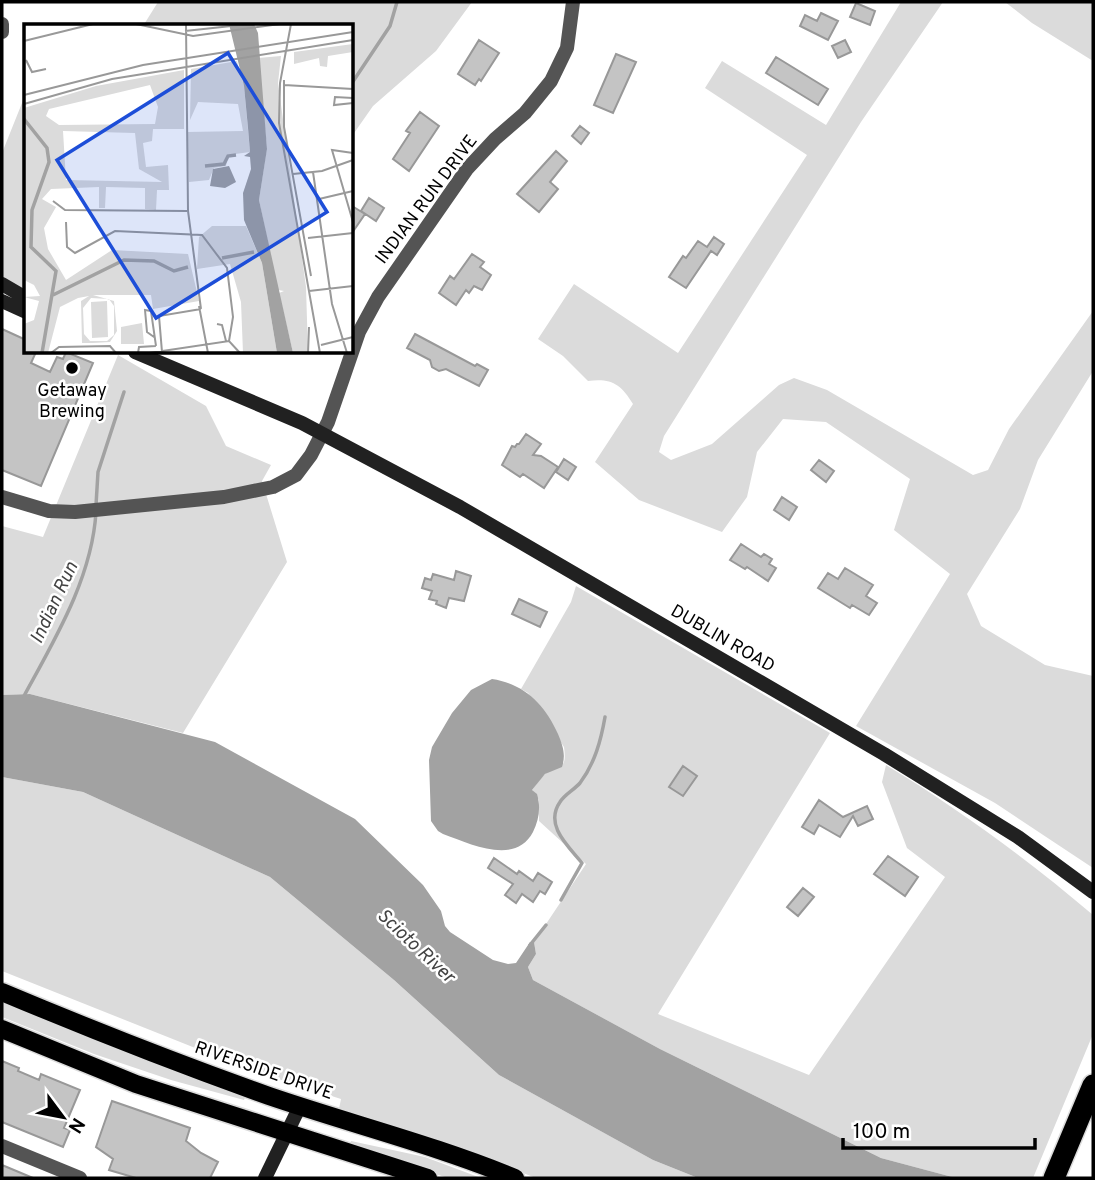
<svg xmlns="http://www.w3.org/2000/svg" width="1095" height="1180" viewBox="0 0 1095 1180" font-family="Overpass,sans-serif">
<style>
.green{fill:#dbdbdb}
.water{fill:#a2a2a2}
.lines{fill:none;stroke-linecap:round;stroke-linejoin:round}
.stream{stroke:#a2a2a2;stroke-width:3.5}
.building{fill:#c4c4c4;stroke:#989898;stroke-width:2}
.primary-casing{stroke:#dbdbdb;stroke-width:21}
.highway-casing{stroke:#dbdbdb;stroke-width:24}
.street{stroke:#545454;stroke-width:14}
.secondary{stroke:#212121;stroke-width:14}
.primary{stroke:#000;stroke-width:18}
.highway{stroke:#000;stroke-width:21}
.poi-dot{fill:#000;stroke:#fff;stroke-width:2.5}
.labels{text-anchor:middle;stroke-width:5;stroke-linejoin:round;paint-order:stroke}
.street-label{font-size:18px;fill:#000;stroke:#fff}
.poi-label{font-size:18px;fill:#000;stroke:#fff}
.water-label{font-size:19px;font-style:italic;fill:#434343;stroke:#fff}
.inset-river{fill:none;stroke:#a2a2a2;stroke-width:3.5}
.inset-road{fill:none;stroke:#999;stroke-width:2}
.view{fill:#1d4ed8;fill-opacity:0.15;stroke:#1d4ed8;stroke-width:3.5}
.inset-edge{fill:none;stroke:#000;stroke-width:3.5}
</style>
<rect width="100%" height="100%" fill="#fff"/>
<!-- green -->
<path class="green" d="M 158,2 L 472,2 L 436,51 L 373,106 L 352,136 L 352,26 L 143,26 Z
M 901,2 L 943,2 L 861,122 L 664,436 L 659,452 L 671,460 L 712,444 L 779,385 L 794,378 L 827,390 L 973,475 L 988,470 L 1009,429 L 1093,311 L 1093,371 L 1038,460 L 1020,509 L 967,594 L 981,626 L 1045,665 L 1093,676 L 1093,868 L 995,803 L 856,726 L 950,574 L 894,530 L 910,479 L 826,422 L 783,419 L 757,452 L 747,497 L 722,532 L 639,500 L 595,462 L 633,404 C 621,384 611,378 588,381 L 563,356 L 538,339 L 574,284 L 678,353 L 807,155 L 705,88 L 722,61 L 826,125 Z
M 1005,2 L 1093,2 L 1093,61 L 1032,23 Z
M 26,93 L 26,295 L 2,285 L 2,153 Z
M 118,355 L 206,406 L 226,446 L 271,465 L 262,481 L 287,562 L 183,733 L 30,694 L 2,695 L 2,526 L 43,537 Z
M 576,586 L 830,733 L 658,1014 L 809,1075 L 945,877 L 907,848 L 882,782 L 886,765 C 959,809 1028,860 1093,915 L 1093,1034 L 1033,1178 L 956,1178 L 881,1158 L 660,1049 L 533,980 L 528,967 L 536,954 L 534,942 L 586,864 L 539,821 L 539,800 L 532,790 C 537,784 541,776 548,772 C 561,763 567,770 564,747 L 528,693 L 521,689 L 571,602 Z
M 2,777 L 83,792 L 270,877 L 394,980 L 499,1075 L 653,1160 L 698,1178 L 536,1178 L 433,1138 L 339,1109 L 341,1099 L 253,1071 L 2,971 Z
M 2,1000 L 246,1095 L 244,1100 L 171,1080 L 94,1054 L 2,1017 Z
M 351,1141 L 425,1157 L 481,1178 L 448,1178 L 349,1146 Z"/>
<!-- water -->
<path class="water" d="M 492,679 C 525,684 545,705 558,734 C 563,746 566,755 562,767 L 545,774 L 532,790 L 537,794 C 541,807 539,820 533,832 C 515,866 471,844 443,834 L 438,831 L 431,821 L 429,760 L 432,747 L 452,713 L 471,690 Z
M 30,694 L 215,742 L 355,819 L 423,885 L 441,911 L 445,926 L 450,932 L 493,960 L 508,964 L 516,963 L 530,942 L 534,942 L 536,954 L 528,967 L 533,980 L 660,1049 L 881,1158 L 956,1178 L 698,1178 L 653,1160 L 499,1075 L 394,980 L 270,877 L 83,792 L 2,777 L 2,695 Z"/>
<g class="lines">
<!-- stream -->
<path class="stream" d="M 352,83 L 390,26 L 397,2
M 96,505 L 98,472 L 124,392
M 24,696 C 55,639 92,578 96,512
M 561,900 L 582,863 C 568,846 544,825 560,802 C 565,794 574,790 580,783 C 595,763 601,740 605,717
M 530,945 L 546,925"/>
</g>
<!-- building -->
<path class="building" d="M 856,3 L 875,11 L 870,25 L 850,17 Z
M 821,13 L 838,21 L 828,40 L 800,26 L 805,15 L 817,21 Z
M 479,40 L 499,53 L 481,81 L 479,79 L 475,85 L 458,74 Z
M 845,40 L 851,52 L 838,58 L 832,46 Z
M 616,54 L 636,62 L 613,113 L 594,105 Z
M 776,57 L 828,89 L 818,105 L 766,73 Z
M 420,112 L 439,126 L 409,171 L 393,159 L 410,133 L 406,131 Z
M 580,126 L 589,133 L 581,144 L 572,136 Z
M 556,151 L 567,161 L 550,182 L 558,189 L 539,212 L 517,194 Z
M 369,198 L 384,208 L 376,221 L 361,211 Z
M 352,206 L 365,214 L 352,233 Z
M 714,237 L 724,244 L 717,255 L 711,251 L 686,288 L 669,277 L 683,256 L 686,258 L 698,241 L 707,247 Z
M 472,254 L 484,262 L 480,267 L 491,275 L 482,290 L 474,286 L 469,293 L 466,290 L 456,305 L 439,293 L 450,276 L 454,279 Z
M 2,329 L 26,340 L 26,352 L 36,352 L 31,363 L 50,372 L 57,357 L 63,359 L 66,352 L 93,363 L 41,486 L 2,470 Z
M 415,334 L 475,366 L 477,364 L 488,370 L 479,386 L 446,369 L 439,371 L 432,367 L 430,360 L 407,348 Z
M 526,434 L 541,444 L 533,455 L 541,456 L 558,467 L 544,488 L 523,474 L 520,477 L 502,465 L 512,446 L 515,447 L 517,444 L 519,444 Z
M 564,459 L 576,467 L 568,480 L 556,472 Z
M 819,460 L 834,471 L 826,482 L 811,470 Z
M 782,497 L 797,507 L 789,520 L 774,510 Z
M 741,544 L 761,557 L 764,554 L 772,559 L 769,564 L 776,568 L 768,581 L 747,567 L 745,569 L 730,560 Z
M 845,568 L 873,585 L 866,596 L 877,603 L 869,615 L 852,605 L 850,608 L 818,588 L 828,573 L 838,579 Z
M 456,571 L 471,576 L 464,601 L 449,598 L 446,608 L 436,604 L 437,601 L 429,599 L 432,591 L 422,588 L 425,578 L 431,580 L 433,574 L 454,580 Z
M 519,599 L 547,612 L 540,627 L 512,614 Z
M 683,766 L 697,776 L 683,796 L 669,787 Z
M 819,800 L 843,817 L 867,806 L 873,819 L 858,826 L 853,816 L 840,837 L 819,825 L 814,834 L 802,827 Z
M 888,856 L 918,877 L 905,896 L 874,874 Z
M 494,858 L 517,874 L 519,871 L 533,881 L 538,873 L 552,882 L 545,894 L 540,891 L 533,902 L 522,894 L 516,903 L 505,895 L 513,884 L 488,868 Z
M 803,888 L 814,897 L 798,916 L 787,907 Z
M 2,1061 L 19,1068 L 18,1071 L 39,1080 L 41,1074 L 80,1090 L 64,1128 L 70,1130 L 63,1147 L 2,1122 Z
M 112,1101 L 190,1128 L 186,1141 L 201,1153 L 218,1162 L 210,1178 L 136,1178 L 109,1170 L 113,1159 L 96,1147 Z
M 2,1165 L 33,1178 L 2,1178 Z"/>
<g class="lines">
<defs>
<path id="primary" d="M 2,992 C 90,1029 179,1064 269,1096 C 351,1124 435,1145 515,1178
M 2,1029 L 136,1084 L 428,1178"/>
<path id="highway" d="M 1054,1178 L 1093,1085"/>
</defs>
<!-- primary casing -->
<use href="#primary" class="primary-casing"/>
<!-- highway casing -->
<use href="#highway" class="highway-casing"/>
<!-- street -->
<path class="street" d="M 2,24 L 2,32
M 2,497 L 49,511 L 75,512 L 224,497 L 273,487 L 296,475 L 311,455 L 328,422 L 359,332 L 378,297 L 467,169 L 495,139 L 525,113 L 551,81 L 567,48 L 573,2
M 2,1146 L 80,1178"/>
<!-- secondary -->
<path class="secondary" d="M 2,284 L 26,298
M 2,301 L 26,312
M 135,352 L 302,423 L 460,507 L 884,754 L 1018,837 L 1093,892
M 265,1178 L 300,1106"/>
<!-- primary -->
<use href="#primary" class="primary"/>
<!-- highway -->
<use href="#highway" class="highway"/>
</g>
<!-- markers -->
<circle class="poi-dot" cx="72" cy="368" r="7"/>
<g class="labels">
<!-- street labels -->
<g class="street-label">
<text transform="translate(426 199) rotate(-53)" y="6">INDIAN RUN DRIVE</text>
<text transform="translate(723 638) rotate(30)" y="6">DUBLIN ROAD</text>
<text transform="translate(264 1070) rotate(19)" y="6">RIVERSIDE DRIVE</text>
</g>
<!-- poi labels -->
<g class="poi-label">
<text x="72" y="396">Getaway<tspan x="72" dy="21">Brewing</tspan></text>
</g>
<!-- water labels -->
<g class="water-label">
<text transform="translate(53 602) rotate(-65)" y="7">Indian Run</text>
<text transform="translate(417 945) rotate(43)" y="7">Scioto River</text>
</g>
</g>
<!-- overview -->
<g transform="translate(24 24)">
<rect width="329" height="329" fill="#fff"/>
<path d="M 329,20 L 329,28 L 304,32 L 303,43 L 296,42 L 295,34 L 270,40 L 270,28 ZM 257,32 L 254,59 L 282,263 L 284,329 L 269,329 L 255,269 L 260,267 L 254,266 L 235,176 L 243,124 L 234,34 ZM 213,37 L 220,62 L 226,128 L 204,131 L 202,142 L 190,144 L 185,156 L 165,158 L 163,108 L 219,107 L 214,80 L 174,78 L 166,96 L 167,45 ZM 160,46 L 160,105 L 129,105 L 128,117 L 119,119 L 122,143 L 144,141 L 145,166 L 133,166 L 132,186 L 121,185 L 121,164 L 82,163 L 81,184 L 75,184 L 75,163 L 27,165 L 18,175 L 32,183 L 20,204 L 24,225 L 42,256 L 88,226 L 164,230 L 175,277 L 129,285 L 127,271 L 69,271 L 90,277 L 93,307 L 86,318 L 69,319 L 58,319 L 57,277 L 65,272 L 54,274 L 36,283 L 24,329 L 0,329 L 0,300 L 10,296 L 15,277 L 0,273 L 16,272 L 10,261 L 0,256 L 0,84 L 72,62 ZM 126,61 L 134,83 L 131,100 L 35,101 L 22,92 L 25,85 ZM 39,107 L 111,109 L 115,145 L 138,158 L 42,156 ZM 67,274 L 85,275 L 90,282 L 90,311 L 83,317 L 66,317 L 60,310 L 59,284 ZM 188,202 L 222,202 L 238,239 L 253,329 L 219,329 L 217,278 L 206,240 L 173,245 L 175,213 ZM 83,277 L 84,313 L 68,314 L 67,278 ZM 118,299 L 120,320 L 97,320 L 97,303 Z" fill="#dbdbdb" fill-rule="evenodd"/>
<path d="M 205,0 L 230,0 L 234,9 L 243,125 L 235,176 L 269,329 L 253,329 L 238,239 L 220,196 L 219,169 L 227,145 L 226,133 L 220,132 L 226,128 L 224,104 L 220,62 ZM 205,142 L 212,158 L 201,164 L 186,162 L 189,145 Z" fill="#a2a2a2"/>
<path class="inset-river" d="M 0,95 L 23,124 L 25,138 L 8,186 L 7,223 L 32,247 L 18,329M 181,142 L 200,140 L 204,132 L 212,131M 198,234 L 230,228M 29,271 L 100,236 L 130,237 L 150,247 L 164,243"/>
<path class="inset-road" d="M 112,0 L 169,12 L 256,0M 162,0 L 164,187 L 177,285M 267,0 L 256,59 L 255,99 L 296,329M 161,7 L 226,0M 0,17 L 69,0M 2,36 L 8,48 L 22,45M 260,56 L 260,103 L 287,252M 260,61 L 329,65M 0,71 L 119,41 L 329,8M 329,74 L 311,73 L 310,81 L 329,79M 0,80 L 88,55 L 329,16M 329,129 L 308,126 L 329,198M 289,148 L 308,280 L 323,329M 269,150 L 298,147 L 329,136M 295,175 L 329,167M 29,177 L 41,186 L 163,187M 42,198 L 43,223 L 51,229 L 91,207 L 178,211 L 203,244 L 209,293 L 205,317M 284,214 L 329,209M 285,267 L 329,262M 175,282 L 184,329M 193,300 L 198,301 L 202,317M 130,313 L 123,308 L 121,286 L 127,287 L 132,322M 297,321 L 329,313M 138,328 L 135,292 L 177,285M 27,329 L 35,323 L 86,322 L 92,329M 114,329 L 115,323 L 132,322M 125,329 L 205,317 L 216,329M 284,329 L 285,303"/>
<path class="view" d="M 204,29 L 303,188 L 132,294 L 33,136 Z"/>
<rect width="329" height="329" class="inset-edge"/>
</g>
<!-- border -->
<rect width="1095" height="1180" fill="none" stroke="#000000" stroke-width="7"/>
<!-- north arrow -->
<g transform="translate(63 1117) rotate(122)" stroke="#ffffff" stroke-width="5" paint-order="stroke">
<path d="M0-5L12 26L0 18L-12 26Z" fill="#000000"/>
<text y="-10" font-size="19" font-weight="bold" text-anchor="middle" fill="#000000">N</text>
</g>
<!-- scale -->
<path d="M843 1138v10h192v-10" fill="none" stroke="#000000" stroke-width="3.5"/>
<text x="853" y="1138" font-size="21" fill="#000000" stroke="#ffffff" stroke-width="5" paint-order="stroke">100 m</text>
</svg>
